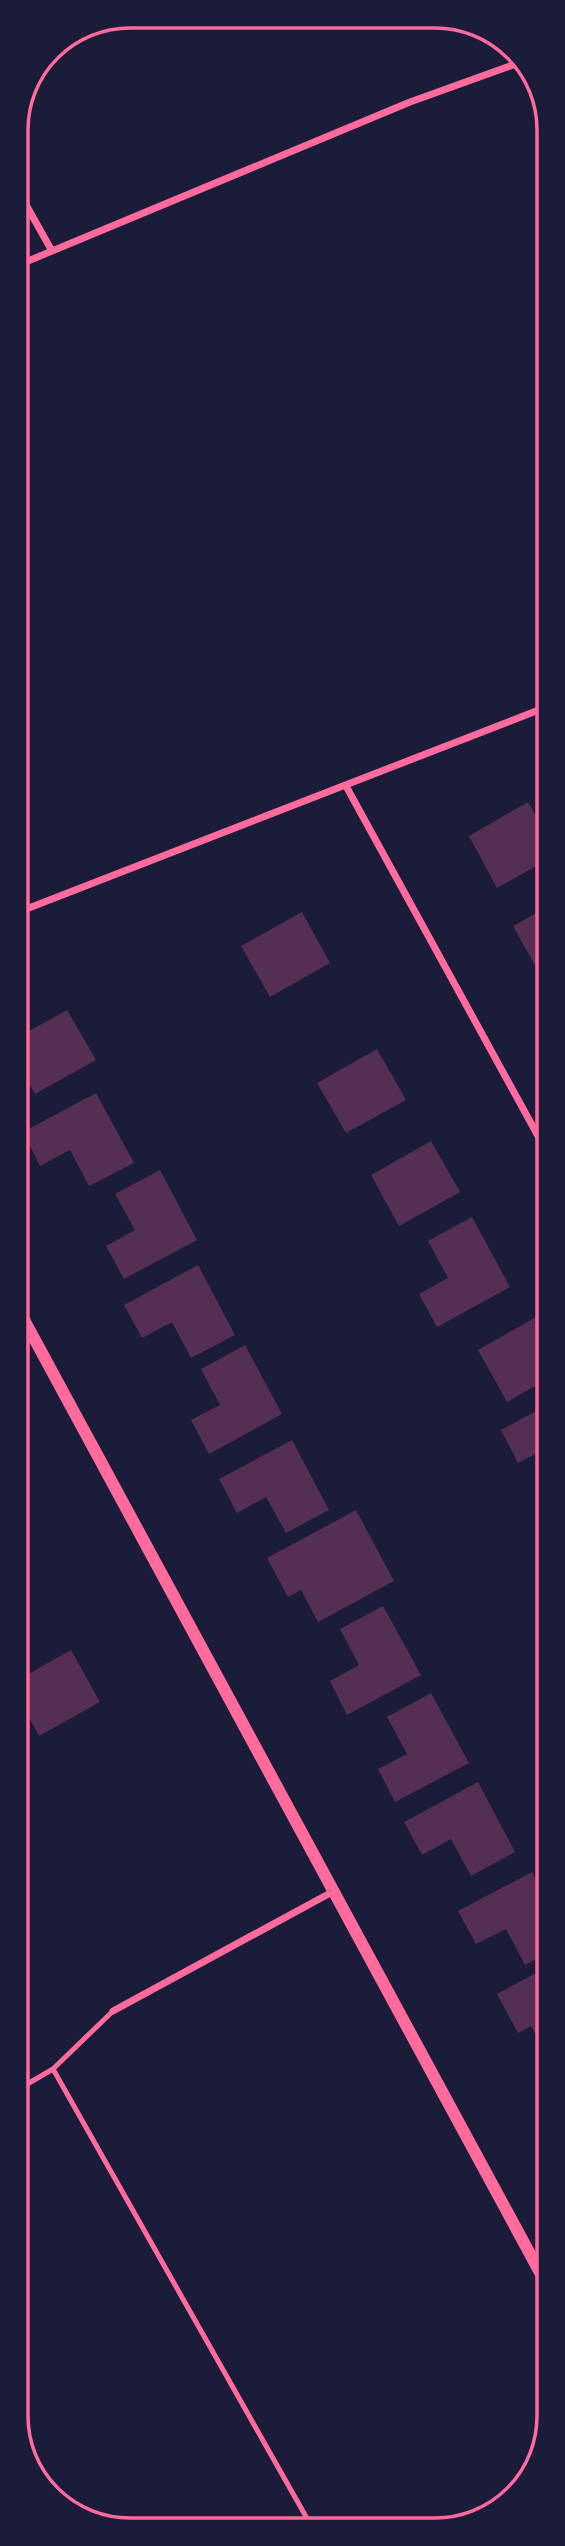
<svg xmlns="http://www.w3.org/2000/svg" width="565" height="2546" viewBox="0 0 565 2546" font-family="Helvetica,sans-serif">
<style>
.building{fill:#542f53}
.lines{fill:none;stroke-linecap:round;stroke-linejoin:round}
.service{stroke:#ff6b9d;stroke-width:5}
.minor{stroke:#ff6b9d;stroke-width:7}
.tertiary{stroke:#ff6b9d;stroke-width:12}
.rim{fill:none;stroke:#ff6b9d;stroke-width:3.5}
</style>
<rect width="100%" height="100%" fill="#1b1b3a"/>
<!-- building -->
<path class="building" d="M 528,802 L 549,838 L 549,859 L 497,888 L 469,836 Z
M 549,906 L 549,974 L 542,978 L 513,926 Z
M 302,912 L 330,963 L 270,997 L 241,946 Z
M 67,1010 L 96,1060 L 35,1094 L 16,1060 L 16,1038 Z
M 377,1049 L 406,1100 L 346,1133 L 317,1083 Z
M 96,1093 L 134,1163 L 89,1186 L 70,1150 L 40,1166 L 23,1132 Z
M 431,1141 L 460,1192 L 399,1226 L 371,1175 Z
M 160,1170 L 197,1240 L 124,1279 L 106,1246 L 135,1230 L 115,1194 Z
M 472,1217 L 510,1287 L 437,1327 L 419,1294 L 448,1278 L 428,1241 Z
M 198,1265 L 235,1335 L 191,1358 L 172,1322 L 142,1338 L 124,1305 Z
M 538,1316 L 549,1336 L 549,1378 L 507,1402 L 478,1350 Z
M 245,1345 L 282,1414 L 209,1454 L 191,1420 L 220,1405 L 201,1369 Z
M 549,1404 L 549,1447 L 518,1463 L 501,1430 Z
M 292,1440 L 329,1510 L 286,1533 L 266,1497 L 237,1513 L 219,1479 Z
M 356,1510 L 394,1581 L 318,1622 L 301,1590 L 288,1597 L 267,1558 Z
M 383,1606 L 421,1675 L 347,1715 L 330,1681 L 359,1665 L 340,1629 Z
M 71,1650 L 100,1702 L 39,1736 L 16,1694 L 16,1681 Z
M 431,1693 L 469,1763 L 395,1802 L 378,1769 L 407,1754 L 387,1717 Z
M 478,1782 L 515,1852 L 471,1876 L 451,1839 L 422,1855 L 404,1822 Z
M 532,1872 L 549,1904 L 549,1952 L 525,1965 L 506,1929 L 476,1944 L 458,1911 Z
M 549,1966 L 549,2060 L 531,2026 L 518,2033 L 497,1994 Z"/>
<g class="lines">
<!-- service -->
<path class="service" d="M 53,2069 L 113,2011
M 17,2090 L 53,2069 L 313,2529"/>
<!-- minor -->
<path class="minor" d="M 16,187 L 52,251
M 16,266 L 410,102 L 524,61
M 346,786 L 549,1156
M 16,913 L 549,706
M 113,2011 L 334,1891"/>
<!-- tertiary -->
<path class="tertiary" d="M 16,1305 L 549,2289"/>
</g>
<!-- crop -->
<path d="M0 0H565V2546H0ZM130 28H435A102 102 0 0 1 537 130V2416A102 102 0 0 1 435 2518H130A102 102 0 0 1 28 2416V130A102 102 0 0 1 130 28Z" fill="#1b1b3a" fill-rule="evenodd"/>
<path class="rim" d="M130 28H435A102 102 0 0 1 537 130V2416A102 102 0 0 1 435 2518H130A102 102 0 0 1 28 2416V130A102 102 0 0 1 130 28Z"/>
</svg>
